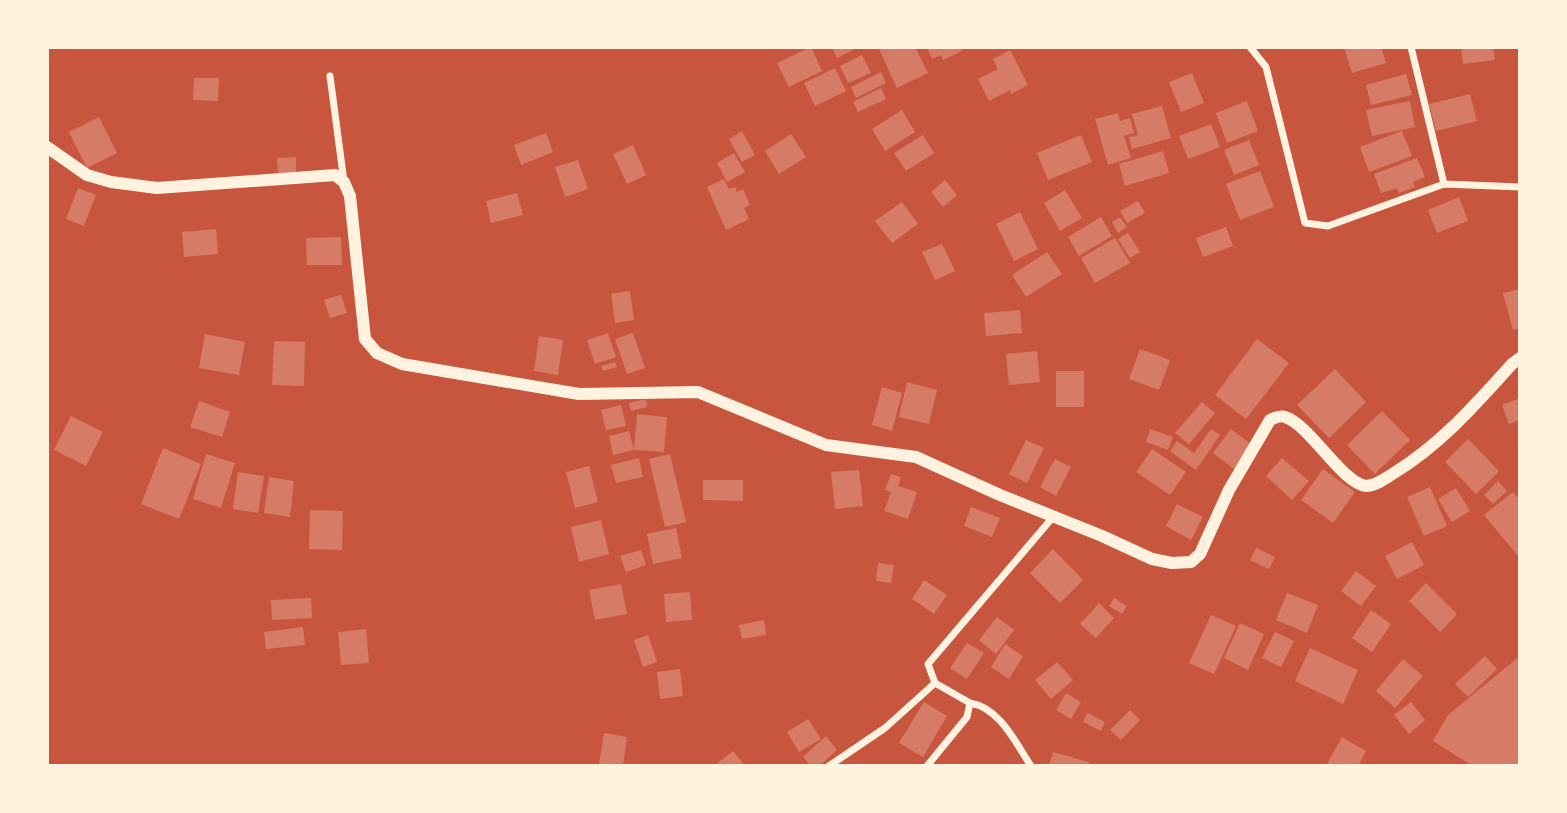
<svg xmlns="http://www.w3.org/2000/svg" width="1567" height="813" viewBox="0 0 1567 813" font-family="Spectral,serif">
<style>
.building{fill:#d67c66}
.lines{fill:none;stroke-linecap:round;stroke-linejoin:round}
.minor{stroke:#fff3e0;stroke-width:7}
.tertiary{stroke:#fff3e0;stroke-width:12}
</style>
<rect width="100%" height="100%" fill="#c8553d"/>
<!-- building -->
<path class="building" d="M 811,47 L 822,71 L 789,87 L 777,63 Z
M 832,47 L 859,47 L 837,58 Z
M 878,47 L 915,47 L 928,73 L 897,88 Z
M 927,47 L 960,47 L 962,51 L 943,60 L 941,55 L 932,59 Z
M 1344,47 L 1381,47 L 1386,63 L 1352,73 Z
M 1461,47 L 1493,47 L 1495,60 L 1463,64 Z
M 1010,50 L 1028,85 L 1011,94 L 1010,90 L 989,101 L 978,79 L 998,69 L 993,59 Z
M 862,55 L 871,73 L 848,83 L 840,66 Z
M 835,68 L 846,91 L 815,106 L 804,83 Z
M 881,72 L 886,83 L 856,98 L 851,87 Z
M 1192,73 L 1204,103 L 1181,112 L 1169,82 Z
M 1406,74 L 1412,95 L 1371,105 L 1366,85 Z
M 194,78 L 219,78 L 218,101 L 193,100 Z
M 881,88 L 886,99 L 858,112 L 853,102 Z
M 1470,94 L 1477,121 L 1436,131 L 1429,104 Z
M 1247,101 L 1258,131 L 1227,143 L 1216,113 Z
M 1410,101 L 1415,127 L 1372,136 L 1366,110 Z
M 1162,106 L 1171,138 L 1132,149 L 1129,137 L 1138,135 L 1132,114 Z
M 902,110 L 915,132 L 885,151 L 872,129 Z
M 1118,113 L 1120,121 L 1130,118 L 1134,133 L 1124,136 L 1131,158 L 1108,165 L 1095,119 Z
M 99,117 L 117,153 L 87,168 L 69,132 Z
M 1211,124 L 1220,147 L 1188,159 L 1179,136 Z
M 742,131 L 755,155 L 742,162 L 729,139 Z
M 1402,131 L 1412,156 L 1369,172 L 1360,147 Z
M 546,133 L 553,152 L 521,165 L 514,145 Z
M 791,134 L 806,157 L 779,174 L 765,151 Z
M 923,135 L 934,153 L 906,171 L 894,153 Z
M 1081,135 L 1092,162 L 1048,180 L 1037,153 Z
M 1249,140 L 1259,165 L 1234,175 L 1224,150 Z
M 633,145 L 646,175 L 627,184 L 613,154 Z
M 1163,151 L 1169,173 L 1125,186 L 1119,164 Z
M 734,153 L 745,172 L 727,182 L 717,163 Z
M 296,157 L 296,175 L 278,175 L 277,158 Z
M 1417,158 L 1425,177 L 1413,182 L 1415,187 L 1399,193 L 1397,188 L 1381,193 L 1374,174 Z
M 578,160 L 588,189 L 565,197 L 555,167 Z
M 1260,171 L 1274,207 L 1240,220 L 1226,184 Z
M 724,179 L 729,189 L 735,187 L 737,192 L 743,189 L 750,205 L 744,208 L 749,219 L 726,230 L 707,187 Z
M 945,180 L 957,195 L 943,207 L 931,192 Z
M 78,188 L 96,195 L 84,226 L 66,219 Z
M 1065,190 L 1082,218 L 1060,231 L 1044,203 Z
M 517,193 L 523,215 L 491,223 L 486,201 Z
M 1459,197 L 1468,221 L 1437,233 L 1428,210 Z
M 1138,201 L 1145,213 L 1127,223 L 1120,211 Z
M 902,202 L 918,224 L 892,243 L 875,221 Z
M 1020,212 L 1038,249 L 1014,261 L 996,224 Z
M 1101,217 L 1112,236 L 1079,256 L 1068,237 Z
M 1120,217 L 1127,227 L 1118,233 L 1112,222 Z
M 1226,227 L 1233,246 L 1203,257 L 1196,238 Z
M 216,229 L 218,254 L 184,257 L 182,232 Z
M 1128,233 L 1140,252 L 1130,258 L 1118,239 Z
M 341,237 L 342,265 L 307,265 L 306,238 Z
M 1115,238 L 1130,263 L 1095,283 L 1081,258 Z
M 942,244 L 955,271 L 935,280 L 922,252 Z
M 1047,252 L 1062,274 L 1026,297 L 1012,275 Z
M 1520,289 L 1520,328 L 1513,330 L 1503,293 Z
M 630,291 L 634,320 L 615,323 L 611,294 Z
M 341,295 L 347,313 L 330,318 L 324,300 Z
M 1020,310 L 1022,333 L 986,336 L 984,313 Z
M 608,333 L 616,357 L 595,364 L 587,340 Z
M 633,333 L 645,368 L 627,374 L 615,339 Z
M 205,334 L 245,342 L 239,375 L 199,368 Z
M 539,336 L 563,340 L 558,375 L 534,371 Z
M 1257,339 L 1289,363 L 1246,419 L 1215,395 Z
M 274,341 L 305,342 L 304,386 L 272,385 Z
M 1140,349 L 1170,360 L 1159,390 L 1129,379 Z
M 1037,351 L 1040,382 L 1009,385 L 1006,354 Z
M 615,362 L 617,367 L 603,371 L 601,366 Z
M 1335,369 L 1366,402 L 1329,438 L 1297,405 Z
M 1056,371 L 1084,371 L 1084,407 L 1056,407 Z
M 907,382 L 937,390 L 929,424 L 899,417 Z
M 882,387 L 902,393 L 892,431 L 872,425 Z
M 1520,398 L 1520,420 L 1509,424 L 1502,405 Z
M 646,399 L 647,407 L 631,411 L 629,403 Z
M 199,401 L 230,412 L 222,437 L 190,427 Z
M 1202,402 L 1215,413 L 1189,444 L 1175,433 Z
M 621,405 L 626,426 L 606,430 L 601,410 Z
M 1382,411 L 1410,440 L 1375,474 L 1347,445 Z
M 637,414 L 667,417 L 664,452 L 634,450 Z
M 71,416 L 103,432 L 86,466 L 54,450 Z
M 1150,429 L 1173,437 L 1168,450 L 1146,442 Z
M 1211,429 L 1220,435 L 1196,470 L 1170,451 L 1177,441 L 1194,453 Z
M 1231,429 L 1252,445 L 1234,469 L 1213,453 Z
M 629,431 L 634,450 L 613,455 L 609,436 Z
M 1468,439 L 1499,471 L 1476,494 L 1445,462 Z
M 1026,440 L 1044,448 L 1027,483 L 1009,474 Z
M 163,448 L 201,464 L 179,519 L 141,504 Z
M 1152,449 L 1186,472 L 1170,495 L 1136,472 Z
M 206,454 L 235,463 L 221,508 L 193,499 Z
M 670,454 L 686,522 L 665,527 L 649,459 Z
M 639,458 L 643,477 L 616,483 L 611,465 Z
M 1282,458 L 1309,481 L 1292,500 L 1266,476 Z
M 1055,459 L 1071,467 L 1056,496 L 1040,487 Z
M 589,466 L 598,502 L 575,508 L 566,472 Z
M 1323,469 L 1355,492 L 1333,523 L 1301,500 Z
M 859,470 L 863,506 L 835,509 L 831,472 Z
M 238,472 L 264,476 L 258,513 L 233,509 Z
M 891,474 L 901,477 L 898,486 L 917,492 L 908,519 L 884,511 L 891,492 L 885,490 Z
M 269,477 L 294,481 L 290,517 L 264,513 Z
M 703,480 L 743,480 L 743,501 L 703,500 Z
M 1498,481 L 1507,491 L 1493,504 L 1484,495 Z
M 1430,487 L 1447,526 L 1424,536 L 1407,497 Z
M 1456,488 L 1470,511 L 1452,522 L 1438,499 Z
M 1513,492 L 1520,500 L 1520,554 L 1518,556 L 1484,515 Z
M 1177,504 L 1203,517 L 1191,540 L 1166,526 Z
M 971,507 L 1000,518 L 992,537 L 964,526 Z
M 310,510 L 343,511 L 342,550 L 309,549 Z
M 601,520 L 609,554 L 579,562 L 571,527 Z
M 676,528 L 682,558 L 653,564 L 647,534 Z
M 1412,542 L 1424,565 L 1397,579 L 1385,556 Z
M 1256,548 L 1275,557 L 1269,569 L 1250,560 Z
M 1053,549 L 1083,580 L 1060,603 L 1030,573 Z
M 641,550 L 646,565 L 626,572 L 620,556 Z
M 878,563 L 894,565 L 891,583 L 876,581 Z
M 1356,571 L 1376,586 L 1361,606 L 1341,591 Z
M 924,580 L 947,595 L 934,614 L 912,599 Z
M 1426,583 L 1457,614 L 1440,632 L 1409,601 Z
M 621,584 L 627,614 L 595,620 L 589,590 Z
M 690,592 L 692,620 L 666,622 L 664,594 Z
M 1287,593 L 1318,605 L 1307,633 L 1276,620 Z
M 311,598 L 312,618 L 272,620 L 271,600 Z
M 1114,598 L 1127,606 L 1122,614 L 1109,606 Z
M 1099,603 L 1114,618 L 1096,638 L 1080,624 Z
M 1371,610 L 1391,624 L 1372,652 L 1352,638 Z
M 1211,615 L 1236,626 L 1214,674 L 1189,663 Z
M 997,617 L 1014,630 L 996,654 L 979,640 Z
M 764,620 L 766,635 L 742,639 L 739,625 Z
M 1240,623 L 1264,634 L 1248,670 L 1224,658 Z
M 303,627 L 305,645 L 266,649 L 264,632 Z
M 366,629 L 369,663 L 341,665 L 338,632 Z
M 1275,632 L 1294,641 L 1281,667 L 1262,658 Z
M 648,635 L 657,662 L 643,667 L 634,640 Z
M 967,643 L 984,653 L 967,679 L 950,668 Z
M 1005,644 L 1023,656 L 1009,679 L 991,667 Z
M 1310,648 L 1358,670 L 1343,704 L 1295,681 Z
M 1485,656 L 1497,669 L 1468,697 L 1455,684 Z
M 1520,656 L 1520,766 L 1473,766 L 1433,741 L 1448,715 Z
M 1403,659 L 1423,676 L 1395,708 L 1376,691 Z
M 1057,662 L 1073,680 L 1051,699 L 1035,680 Z
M 680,669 L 683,696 L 660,699 L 657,672 Z
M 1066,693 L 1081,702 L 1071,719 L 1056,710 Z
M 924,702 L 947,716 L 923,757 L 899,743 Z
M 1411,702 L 1425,720 L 1409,734 L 1394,715 Z
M 1130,710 L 1140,720 L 1121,740 L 1110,730 Z
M 1087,713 L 1105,722 L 1101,731 L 1083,722 Z
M 808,719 L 821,739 L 799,752 L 787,732 Z
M 604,733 L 627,737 L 623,766 L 599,764 Z
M 826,736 L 837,750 L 819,766 L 811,766 L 803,757 Z
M 1342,737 L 1366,751 L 1358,766 L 1327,764 Z
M 733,751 L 745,766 L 714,766 Z
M 1053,752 L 1089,762 L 1088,766 L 1049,766 Z"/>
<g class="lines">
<!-- minor -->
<path class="minor" d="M 1250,47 L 1266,67 L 1305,223 L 1328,226 L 1444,184 L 1520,187
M 1411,47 L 1444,184
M 330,76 L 344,182
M 970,703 C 1000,708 1015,742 1031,766
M 829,766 L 885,728 L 935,683
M 927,766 L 967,717 L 970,703 L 935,683 L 928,664 L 1053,517"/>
<!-- tertiary -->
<path class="tertiary" d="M 47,147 L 87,175 L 111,182 L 157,188 L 335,175 L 344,182 L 350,196 L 365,339 L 377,353 L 402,364 L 579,394 L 698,392 L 826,445 L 916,457 L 1000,495 L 1102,536 L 1152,559 L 1172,563 L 1191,562 L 1200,554 L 1229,490 L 1270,420 C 1274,418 1280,415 1285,417 C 1309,424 1343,484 1366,486 C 1376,486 1386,478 1394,473 C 1441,444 1476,404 1512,364 L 1520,358"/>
</g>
<!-- border -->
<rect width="1567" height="813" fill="none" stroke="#fff3e0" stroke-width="98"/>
</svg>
